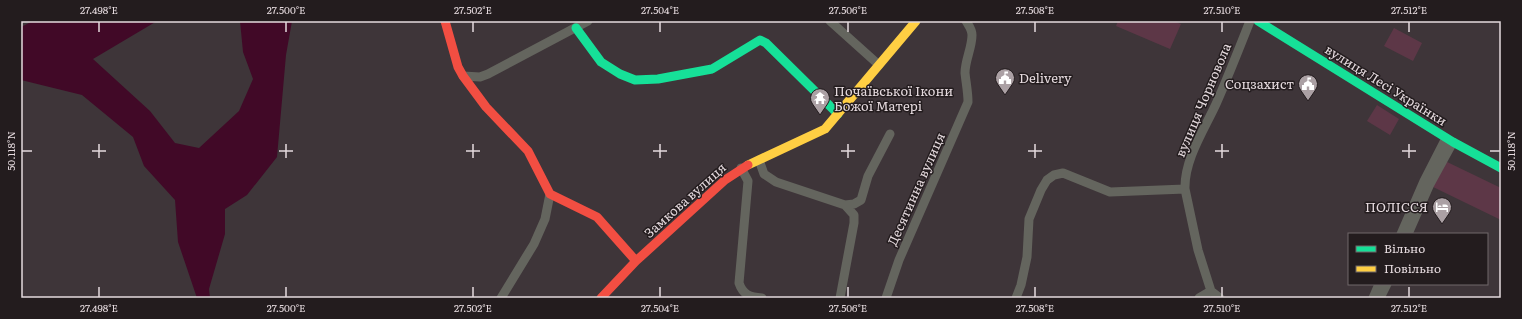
<svg xmlns="http://www.w3.org/2000/svg" width="1522" height="319" viewBox="0 0 1522 319" font-family="Literata,serif">
<style>
.green{fill:#5d3747}
.water{fill:#410927}
.lines{fill:none;stroke-linecap:round;stroke-linejoin:round}
.street{stroke:#64655e;stroke-width:9}
.fast{stroke:#16e098;stroke-width:9}
.slow{stroke:#ffcf43;stroke-width:9}
.jam{stroke:#f24e42;stroke-width:9}
.ticks{fill:none;stroke:#e5dade;stroke-width:1.5}
.labels{text-anchor:middle;stroke-width:3;stroke-linejoin:round;paint-order:stroke}
.poi-label{font-size:13px;fill:#e5dade;stroke:#231c1e;text-anchor:start}
.street-label{font-size:13px;fill:#e5dade;stroke:#231c1e}
.neatline{fill:none;stroke:#e5dade;stroke-width:1.5}
.ticks-label{font-size:10px;text-anchor:middle;fill:#e5dade}
</style>
<rect width="100%" height="100%" fill="#3e3539"/>
<!-- green -->
<path class="green" d="M 1118,21 L 1173,21 L 1181,24 L 1170,49 L 1116,26 Z
M 1394,28 L 1422,43 L 1413,61 L 1384,46 Z
M 1377,105 L 1399,119 L 1390,135 L 1367,121 Z
M 1443,160 L 1501,188 L 1501,220 L 1431,186 Z"/>
<!-- water -->
<path class="water" d="M 33,21 L 157,21 L 93,59 L 150,111 L 175,143 L 199,148 L 239,111 L 253,79 L 243,52 L 240,21 L 292,21 L 286,55 L 277,157 L 247,195 L 225,209 L 225,234 L 209,289 L 210,298 L 197,298 L 178,242 L 175,200 L 144,166 L 133,137 L 82,95 L 21,80 L 21,27 Z"/>
<g class="lines">
<!-- street -->
<path class="street" d="M 830,21 L 879,65
M 463,76 L 480,77 L 488,74 L 588,21
M 759,160 L 764,174 L 776,182 L 845,205 L 854,204 L 861,200 L 868,176 L 890,134
M 741,168 L 748,181 L 739,283 C 743,295 750,297 762,298
M 1401,234 L 1424,181 L 1446,138
M 1408,234 L 1430,184 L 1453,142
M 1211,291 L 1198,250 L 1185,189 C 1184,160 1204,130 1216,104 C 1228,77 1239,49 1250,21
M 1211,291 L 1220,298
M 501,298 L 534,244 L 545,219 L 550,194
M 840,298 L 854,223 L 854,215 L 845,205
M 886,298 L 899,260 L 968,102 C 968,92 966,83 965,73 C 965,60 972,48 972,35 C 972,29 969,26 966,21
M 1016,298 L 1021,285 L 1027,257 L 1029,219 L 1041,190 L 1047,180 L 1054,175 L 1063,173 L 1110,192 L 1185,189
M 1199,298 L 1211,291
M 1373,298 L 1379,284
M 1380,298 L 1387,284"/>
<!-- fast -->
<path class="fast" d="M 1258,21 L 1453,142 L 1501,168
M 576,28 L 601,62 L 620,74 L 635,80 L 658,79 L 712,69 L 760,40 L 766,43 L 838,114"/>
<!-- slow -->
<path class="slow" d="M 748,165 L 825,129 L 916,21"/>
<!-- jam -->
<path class="jam" d="M 445,21 L 458,67 L 463,76 L 486,107 L 528,151 L 550,194 L 597,217 L 636,261
M 601,298 L 636,261 L 725,180 L 748,165"/>
</g>
<!-- ticks -->
<path class="ticks" d="M 99,22 L 99,32M 286,22 L 286,32M 473,22 L 473,32M 660,22 L 660,32M 848,22 L 848,32M 1035,22 L 1035,32M 1222,22 L 1222,32M 1409,22 L 1409,32M 99,144 L 99,158M 286,144 L 286,158M 473,144 L 473,158M 660,144 L 660,158M 848,144 L 848,158M 1035,144 L 1035,158M 1222,144 L 1222,158M 1409,144 L 1409,158M 22,151 L 32,151M 92,151 L 106,151M 279,151 L 293,151M 466,151 L 480,151M 653,151 L 667,151M 841,151 L 855,151M 1028,151 L 1042,151M 1215,151 L 1229,151M 1402,151 L 1416,151M 1490,151 L 1500,151M 99,287 L 99,297M 286,287 L 286,297M 473,287 L 473,297M 660,287 L 660,297M 848,287 L 848,297M 1035,287 L 1035,297M 1222,287 L 1222,297M 1409,287 L 1409,297"/>
<!-- icons -->
<defs>
<symbol id="civic-pin" viewBox="-11 -11 22 30"><path d="M0 17L-7.5 6A9.5 9.5 0 1 1 7.5 6Z" fill="#aba0a4" stroke="#231c1e"/><path d="M-.6-6.5H3V-4.5H.6V-3L4-1V1h2V6H-6V1h2V-1L-.6-3ZM-1.2 2.5V6h2.4V2.5Z" fill="#fff"/></symbol>
<symbol id="temple-pin" viewBox="-11 -11 22 30"><path d="M0 17L-7.5 6A9.5 9.5 0 1 1 7.5 6Z" fill="#aba0a4" stroke="#231c1e"/><path d="M0-6L5-2H3V0L6.5 2.5H4V6H1.5V3h-3V6H-4V2.5H-6.5L-3 0V-2H-5Z" fill="#fff"/></symbol>
<symbol id="hotel-pin" viewBox="-11 -11 22 30"><path d="M0 17L-7.5 6A9.5 9.5 0 1 1 7.5 6Z" fill="#aba0a4" stroke="#231c1e"/><path d="M-6-4.5h1.5V1H6V5H4.5V3h-9V5H-6ZM-4 0a1.8 1.8 0 1 1 3.6 0ZM.5 0V-2.5h3Q6-2.5 6 0Z" fill="#fff"/></symbol>
</defs>
<g fill-rule="evenodd">
<use href="#civic-pin" x="994" y="67" width="22" height="30"/>
<use href="#civic-pin" x="1297" y="73" width="22" height="30"/>
<use href="#temple-pin" x="809" y="87" width="22" height="30"/>
<use href="#hotel-pin" x="1431" y="196" width="22" height="30"/>
</g>
<g class="labels">
<!-- poi labels -->
<g class="poi-label">
<text x="1019" y="83">Delivery</text>
<text x="1294" y="89" text-anchor="end">Соцзахист</text>
<text x="834" y="96">Почаївської Ікони<tspan x="834" dy="15">Божої Матері</tspan></text>
<text x="1428" y="212" text-anchor="end">ПОЛІССЯ</text>
</g>
<!-- street labels -->
<g class="street-label">
<text transform="translate(1386 85) rotate(32)" y="5">вулиця Лесі Українки</text>
<text transform="translate(1203 100) rotate(-67)" y="5">вулиця Чорновола</text>
<text transform="translate(916 189) rotate(-66)" y="5">Десятинна вулиця</text>
<text transform="translate(685 200) rotate(-42)" y="5">Замкова вулиця</text>
</g>
</g>
<!-- border -->
<rect width="1522" height="319" fill="none" stroke="#231c1e" stroke-width="44"/>
<!-- legend -->
<rect x="1348" y="233" width="140" height="52" fill="#231c1e" stroke="#71686b"/>
<rect x="1356" y="246" width="20" height="6" fill="#16e098" stroke="#71686b"/>
<text x="1384" y="253" font-size="12" fill="#e5dade">Вільно</text>
<rect x="1356" y="266" width="20" height="6" fill="#ffcf43" stroke="#71686b"/>
<text x="1384" y="273" font-size="12" fill="#e5dade">Повільно</text>
<rect x="22" y="22" width="1478" height="275" class="neatline"/>
<g class="ticks-label">
<text x="99" y="14">27.498°E</text>
<text x="286" y="14">27.500°E</text>
<text x="473" y="14">27.502°E</text>
<text x="660" y="14">27.504°E</text>
<text x="848" y="14">27.506°E</text>
<text x="1035" y="14">27.508°E</text>
<text x="1222" y="14">27.510°E</text>
<text x="1409" y="14">27.512°E</text>
<text transform="translate(11 151) rotate(-90)" y="4">50.118°N</text>
<text transform="translate(1511 151) rotate(-90)" y="4">50.118°N</text>
<text x="99" y="312">27.498°E</text>
<text x="286" y="312">27.500°E</text>
<text x="473" y="312">27.502°E</text>
<text x="660" y="312">27.504°E</text>
<text x="848" y="312">27.506°E</text>
<text x="1035" y="312">27.508°E</text>
<text x="1222" y="312">27.510°E</text>
<text x="1409" y="312">27.512°E</text>
</g>
</svg>
